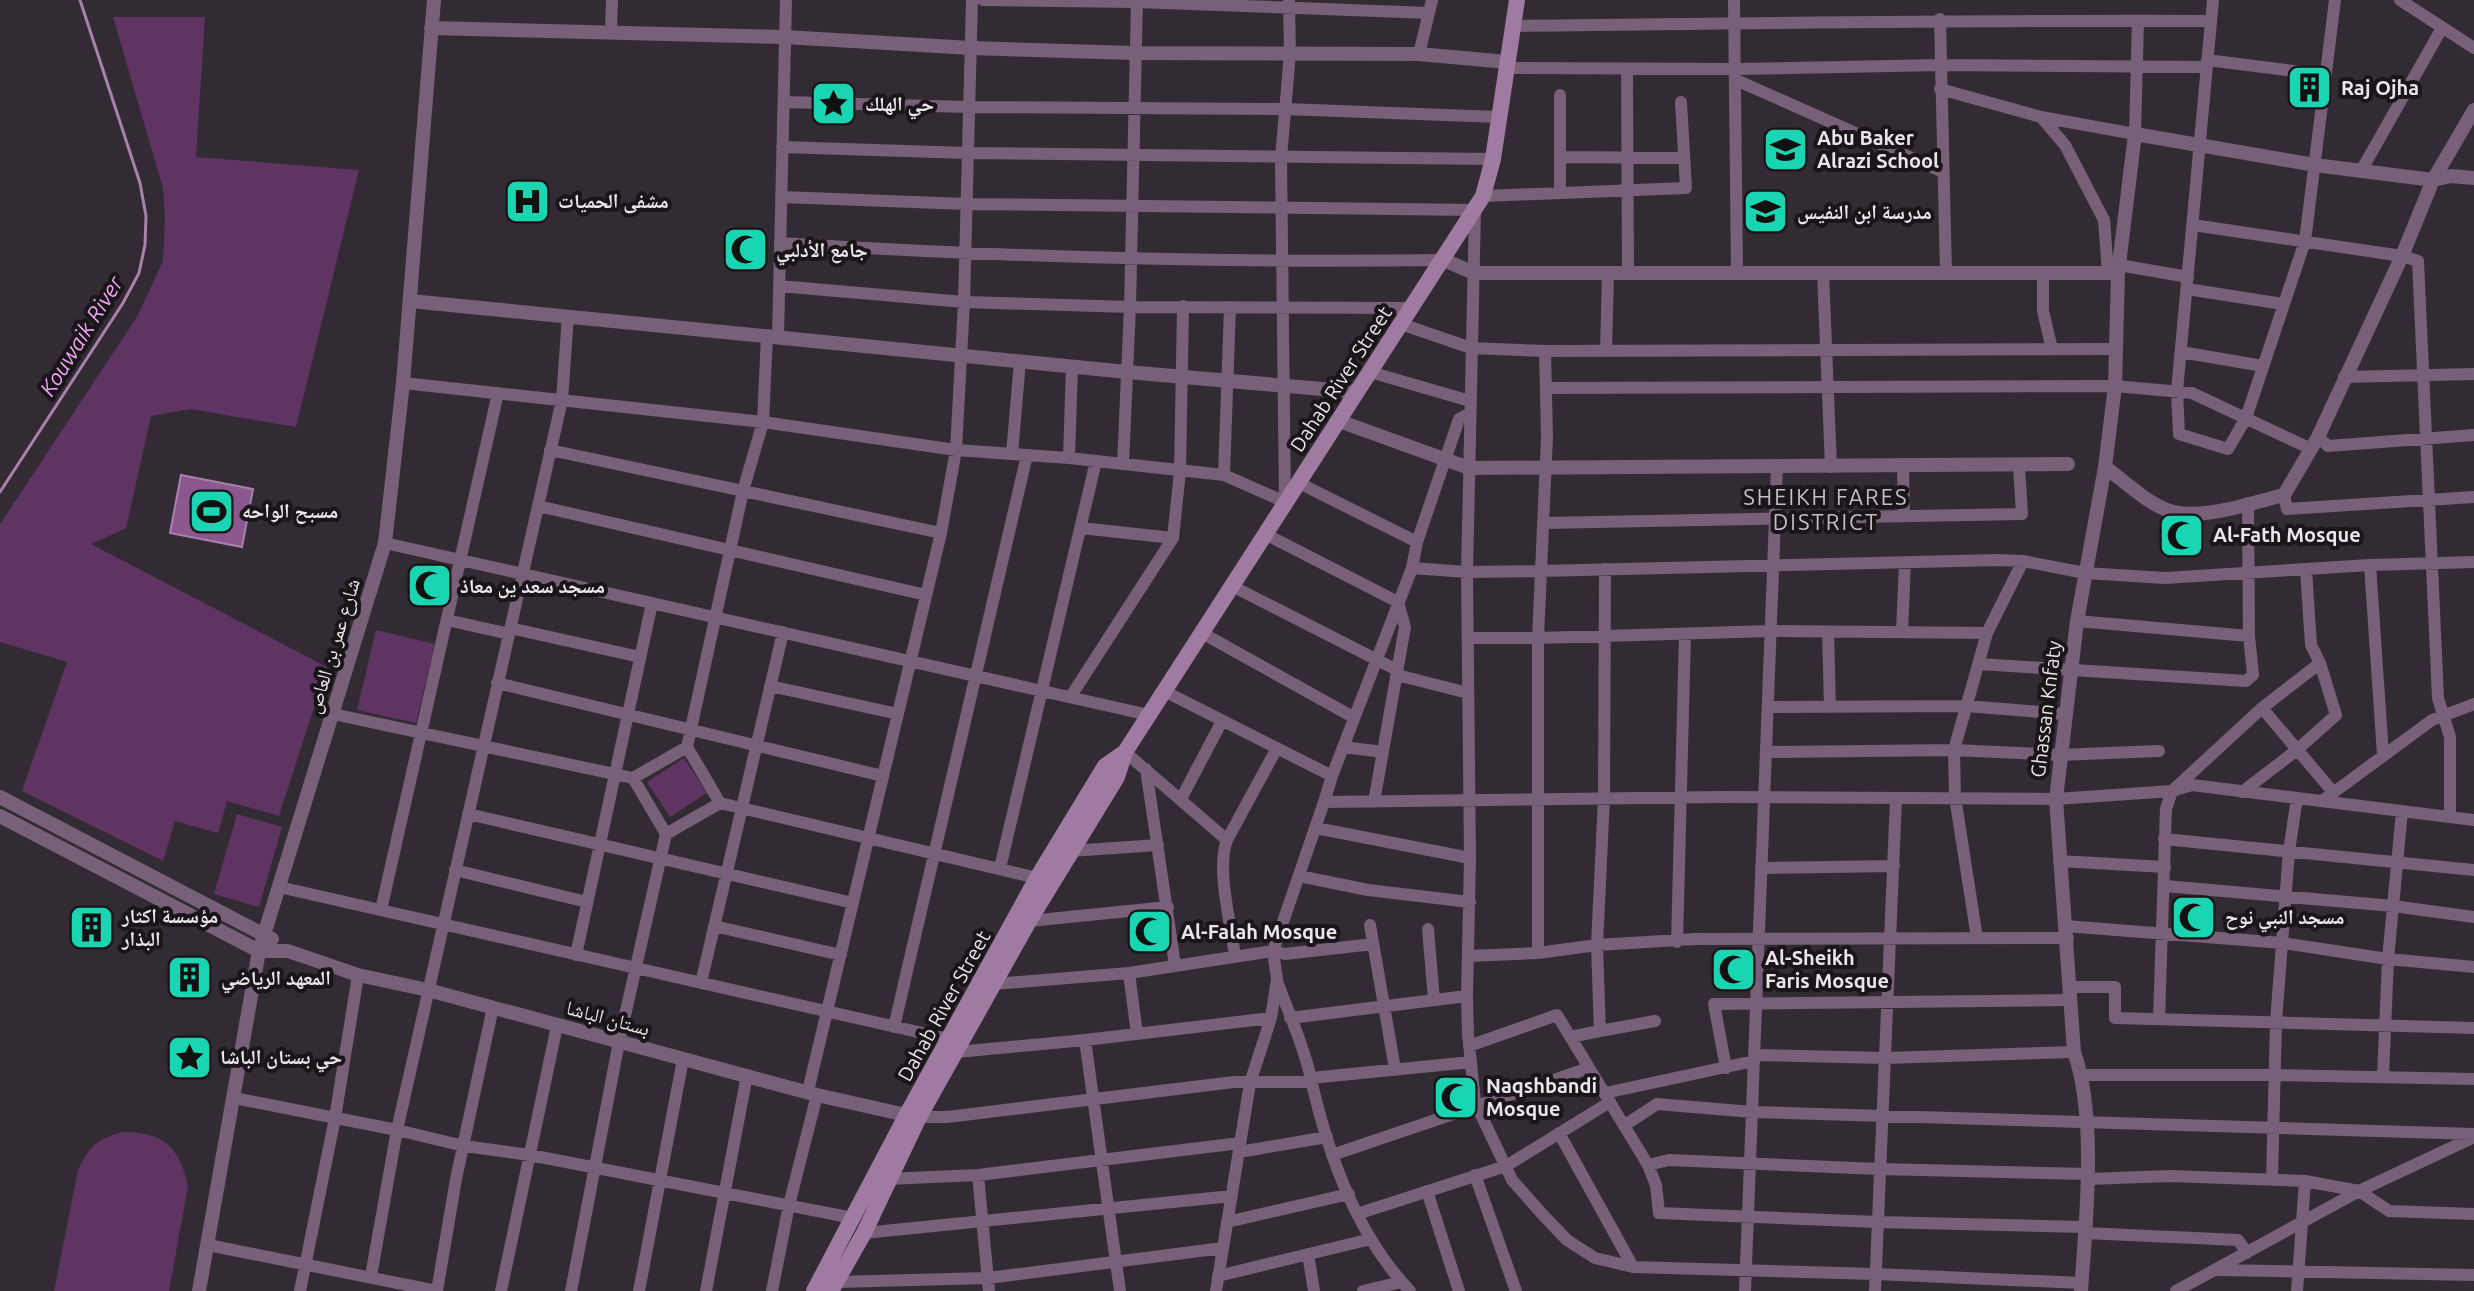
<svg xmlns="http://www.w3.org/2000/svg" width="2474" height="1291" viewBox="0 0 2474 1291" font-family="Ubuntu,'Noto Naskh Arabic',sans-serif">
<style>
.green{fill:#5f3362}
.water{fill:#8b578e;stroke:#a882aa;stroke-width:2}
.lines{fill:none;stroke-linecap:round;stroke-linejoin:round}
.stream{stroke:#a882aa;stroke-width:3}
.minor{stroke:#776078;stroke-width:12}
.tertiary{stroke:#776078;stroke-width:14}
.secondary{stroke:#9f7ba1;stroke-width:16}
.labels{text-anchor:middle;stroke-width:8;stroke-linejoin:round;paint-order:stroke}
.poi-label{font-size:20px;font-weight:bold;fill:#ebe5eb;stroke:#191519;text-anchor:start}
.street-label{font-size:20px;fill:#ebe5eb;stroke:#191519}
.water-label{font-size:22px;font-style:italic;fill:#eea4f2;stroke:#191519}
.neighbourhood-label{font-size:22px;letter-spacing:2px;fill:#c7bcc7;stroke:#191519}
</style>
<rect width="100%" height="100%" fill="#332b33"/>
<!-- green -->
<path class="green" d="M 113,17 L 205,17 L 196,157 L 359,170 L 296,427 L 191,409 L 151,416 L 126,528 L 91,544 L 327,667 L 279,816 L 227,801 L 218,833 L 175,821 L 163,861 L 22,791 L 67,662 L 0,642 L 0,524 L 137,317 L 163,261 L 165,218 L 163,188 Z
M 376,630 L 435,644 L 416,723 L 357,710 Z
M 684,758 L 707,793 L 670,817 L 647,782 Z
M 237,814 L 282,827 L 259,907 L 214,894 Z
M 123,1132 C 163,1132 180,1147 188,1186 L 169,1291 L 54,1291 L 78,1170 C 90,1145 97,1139 123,1132 Z"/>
<!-- water -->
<path class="water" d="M 181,475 L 253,489 L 242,547 L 170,533 Z"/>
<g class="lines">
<!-- stream -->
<path class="stream" d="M 0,492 L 123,303 L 139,273 L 145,245 L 146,216 L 140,183 L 80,0"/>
<!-- minor -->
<path class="minor" d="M 983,0 L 1137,2 L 1429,13
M 1734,0 L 1737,273
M 2213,0 L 2177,391 L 2179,434 L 2228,449 L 2246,418 L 2305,241 L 2335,0
M 2400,0 L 2474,48
M 1940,19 L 1946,273
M 1512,26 C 1745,23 1978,20 2211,21
M 611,32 L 612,0
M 1419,54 L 1432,0
M 2207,60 L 2326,75
M 1506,68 L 1736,69 L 1940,65 L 2206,67
M 1627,69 L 1628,274
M 1736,80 L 1943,172
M 1940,89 L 2041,117
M 1560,95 L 1560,192
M 784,102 L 968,107 L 1285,109 L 1499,117
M 782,147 L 967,153 L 1493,159
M 1560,157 L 1684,158
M 2361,171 L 2442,28
M 1483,196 L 1686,188 L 1681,102
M 782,197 L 966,204 L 1475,210 L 1467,572 L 1470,858 L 1467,996 L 1468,1034 L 1475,1102 L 1512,1180 L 1543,1215 L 1567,1240 L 1595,1258 L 1633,1267 L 1876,1274 L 2082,1283
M 2193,225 L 2402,256 L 2418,261 L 2438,698 L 2450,737 L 2450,817
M 780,243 C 1001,257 1222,263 1444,260
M 2119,265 L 2188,277
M 1823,273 L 1831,467
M 2043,273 L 2043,311 L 2052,349
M 2108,273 L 2104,220 L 2065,145 L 2041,117 L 2135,134 L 2138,21
M 779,286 L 964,302 L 1130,307 L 1411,308
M 2187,289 L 2283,304
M 1401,324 L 1471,348 L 1545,351 L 2116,349
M 778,336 L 786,0
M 1606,350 L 1608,274
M 2181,352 L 2263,366
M 1370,372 L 1470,401
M 2344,377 L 2474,374
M 403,383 L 763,422 L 956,450 L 1069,458 L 1224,475 L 1285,502 L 1281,158 L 1290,53 L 1289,0
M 1546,388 L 2115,386 L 2192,393 L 2311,449
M 2318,437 L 2328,446 L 2474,435
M 550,450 L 941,533
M 1012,454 L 1020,361
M 1069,458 L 1072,366
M 1123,464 L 1130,307 L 1137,0
M 1903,467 L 1904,516
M 1224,475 L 1230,307
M 1297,482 L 1417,542
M 2284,495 L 2287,509 L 2474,497
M 538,506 L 926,595
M 1543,523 L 2022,514 L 2019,466
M 1081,528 L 1173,538
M 1265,534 L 1398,602 L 1405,627 L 1374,802
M 385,543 L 1149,715
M 2370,565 L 2383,755
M 1412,568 L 1467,572 L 1540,571 L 1998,560 L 2023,561 L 2085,573 L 2165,578 L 2370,565 L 2474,562
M 1232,586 L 1397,670
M 447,620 L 509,634
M 2077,621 L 2249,636
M 510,628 L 640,657
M 1828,632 L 1830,707
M 1902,632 L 1905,562
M 1202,633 L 1353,717
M 1468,638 L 1538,638 L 1770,631 L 1987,633
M 1979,664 L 2246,681 L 2253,675 L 2249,636 L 2248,503
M 1397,675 L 1468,693
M 497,683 L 883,776
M 770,686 L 898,714
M 1164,691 L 1332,776 L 1324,802 L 1720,797 L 2056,799 L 2172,791 L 2192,785 L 2474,820
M 1071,696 L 1173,538 L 1180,472 L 1183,306
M 1769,707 L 1966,706 L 2064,714
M 2262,708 L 2333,792
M 333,714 L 633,778 L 687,747 L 720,803
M 687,747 L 743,491 L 763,422 L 767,335
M 1343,747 L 1383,752
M 1125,752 L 1227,840 C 1216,869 1231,924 1235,956
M 1767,752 L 1954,750 L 2059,755 L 2159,751
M 1146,769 L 1175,965
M 1332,776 L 1412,568 L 1417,542 L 1459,419 L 1470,413
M 633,778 L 666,834 L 720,803 L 1037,878
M 2242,792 L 2297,750 L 2336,715 L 2320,663 L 2311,645 L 2306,570
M 1181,799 L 1222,721
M 2322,801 L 2432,720 L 2474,704
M 468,814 L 853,903
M 1316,828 L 1470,858
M 2164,839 L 2474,870
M 1227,840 L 1277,748
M 1070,851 L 1158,845
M 2059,861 L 2165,867
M 1000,868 L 1096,461
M 1761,868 L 1894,866
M 455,870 L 587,902
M 1299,876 L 1368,890 L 1470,902
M 2165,886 L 2393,906 L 2474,917
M 279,887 L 949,1039
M 381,910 L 498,393
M 1029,921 L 1168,907
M 1370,925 L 1395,1069
M 714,926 L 841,955
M 2065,926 L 2283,943 L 2388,959 L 2474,967
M 1428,929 L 1434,1000
M 1977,938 L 1955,797 L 1954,750 L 1987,633 L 2023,561
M 1677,942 L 1685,634
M 1538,953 L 1538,638 L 1547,437 L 1545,351
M 576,955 L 652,603
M 1469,956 L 1538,953 L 1597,945 L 1695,939 L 2068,938
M 1129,973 L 1137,1034
M 1277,981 C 1288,1012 1303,1043 1310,1075 C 1327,1151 1355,1233 1410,1291
M 701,983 L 783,632
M 994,984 L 1129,973 L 1273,951 L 1285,954 L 1373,944
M 2069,987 L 2115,987 L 2115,1018 L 2474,1028
M 1290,1018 L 1467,996
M 2159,1019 L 2166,809 L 2172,791 L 2262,708 L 2320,663
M 894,1027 L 1027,455
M 1600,1031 L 1655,1021
M 1570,1037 L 1600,1031 L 1597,945 L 1604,798 L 1605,569
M 1085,1040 L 1120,1291
M 1469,1046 L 1557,1015 L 1648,1165 L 1656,1185 L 1659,1213 L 1878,1222 L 2084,1227
M 957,1052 L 1085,1040 L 1271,1018
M 1755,1055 L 1885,1058 L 2074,1052
M 1726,1068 L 1714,1004 L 2070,1000
M 2082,1075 L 2276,1075 L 2474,1079
M 2383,1077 L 2388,959 L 2402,811
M 1311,1078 L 1471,1062
M 808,1091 L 941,533 L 956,450 L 964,302 L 972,0
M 1605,1093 L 1754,1061
M 234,1098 L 397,1130 L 464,1146 L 530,1155 L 853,1218
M 919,1117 L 947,1117 L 1234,1082 L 1310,1082
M 1625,1125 L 1657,1104 L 1753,1112 L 2474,1134
M 1559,1133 L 1633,1267
M 1239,1152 L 1327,1137
M 1332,1155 L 1589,1068
M 1648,1165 L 1669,1160 L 1879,1169 L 2088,1174
M 978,1175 L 989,1291
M 1475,1175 L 1516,1291
M 888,1179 L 978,1175 L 1240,1143
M 2088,1179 L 2170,1176 L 2305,1181 L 2359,1191 L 2389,1211 L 2474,1214
M 2272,1179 L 2276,1022 L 2289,851 L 2297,798
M 1427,1191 L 1459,1291
M 1357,1214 L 1506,1166 L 1610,1102
M 1227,1222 L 1349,1194
M 864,1233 L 1232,1196
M 2084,1233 L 2238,1240 L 2247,1253
M 208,1245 L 437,1291
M 1308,1254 L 1314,1291
M 2219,1270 L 2474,1275
M 371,1276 L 397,1130 L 562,400 L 568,316
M 1218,1276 L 1371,1239
M 836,1282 L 988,1278 L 1223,1248
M 300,1291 L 335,1118 L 358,975
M 437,1291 L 456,1179 L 493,1007
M 501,1291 L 557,1026
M 571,1291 L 619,1042 L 666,834
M 639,1291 L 683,1059
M 706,1291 L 747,1075
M 772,1291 L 789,1205 L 817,1095
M 1216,1291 L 1250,1083 L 1271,1018 L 1277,979 L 1273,951 L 1324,802
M 1363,1291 L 1401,1282
M 1745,1291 L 1777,467
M 1875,1291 L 1896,799
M 2176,1291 L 2359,1191 L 2474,1137
M 2297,1291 L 2305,1181"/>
<!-- tertiary -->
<path class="tertiary" d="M 431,28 L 785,37 L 971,48 L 1134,53 L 1419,54 L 1507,62
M 1444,260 L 1474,273 L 2118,273
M 410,301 L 1127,372 L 1357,392
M 1339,421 L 1469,468 L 2068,464
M 2105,467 C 2126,482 2153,510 2179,513 C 2213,517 2251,503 2284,495 L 2318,437 L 2402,256 L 2433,180 L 2474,110
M 0,797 L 272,939
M 0,816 L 259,951 L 288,951 L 358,975 L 428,990 L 817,1095 L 915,1117
M 199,1291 L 259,951 L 385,543 L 403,383 L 434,0
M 2081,1291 C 2086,1222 2097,1116 2074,1052 L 2056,799 L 2077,621 L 2105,467 L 2115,386 L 2118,273 L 2135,134 L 2315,165 L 2433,180 L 2451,176 L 2474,178"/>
<!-- secondary -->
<path class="secondary" d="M 814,1291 L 906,1116 L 1037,878 L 1105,766 L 1125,752
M 831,1291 L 864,1233 L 919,1117 L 1029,921 L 1117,777 L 1125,752 L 1483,196 L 1493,159 L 1517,0"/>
</g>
<!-- icons -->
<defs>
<symbol id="building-square" viewBox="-11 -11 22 22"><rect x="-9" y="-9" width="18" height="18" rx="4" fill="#19d5b2" stroke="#191519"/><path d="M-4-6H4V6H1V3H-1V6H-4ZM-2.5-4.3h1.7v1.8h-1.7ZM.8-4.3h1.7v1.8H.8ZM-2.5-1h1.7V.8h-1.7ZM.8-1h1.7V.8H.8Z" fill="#111"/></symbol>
<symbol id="sight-square" viewBox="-11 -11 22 22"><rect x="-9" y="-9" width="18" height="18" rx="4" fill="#19d5b2" stroke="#191519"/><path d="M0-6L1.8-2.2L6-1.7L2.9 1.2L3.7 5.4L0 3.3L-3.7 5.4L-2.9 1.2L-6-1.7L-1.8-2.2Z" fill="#111"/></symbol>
<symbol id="school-square" viewBox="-11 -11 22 22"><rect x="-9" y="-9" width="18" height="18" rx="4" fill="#19d5b2" stroke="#191519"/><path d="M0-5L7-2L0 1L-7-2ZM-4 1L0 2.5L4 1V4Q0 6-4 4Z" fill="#111"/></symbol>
<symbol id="hospital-square" viewBox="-11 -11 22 22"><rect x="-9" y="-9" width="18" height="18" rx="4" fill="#19d5b2" stroke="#191519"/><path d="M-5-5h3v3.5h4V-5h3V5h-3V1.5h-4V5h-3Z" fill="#111"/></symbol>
<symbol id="mosque-square" viewBox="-11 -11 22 22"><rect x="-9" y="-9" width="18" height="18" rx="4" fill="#19d5b2" stroke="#191519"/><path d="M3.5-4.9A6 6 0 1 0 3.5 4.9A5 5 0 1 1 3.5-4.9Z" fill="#111"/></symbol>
<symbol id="stadium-square" viewBox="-11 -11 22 22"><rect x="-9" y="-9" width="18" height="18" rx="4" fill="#19d5b2" stroke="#191519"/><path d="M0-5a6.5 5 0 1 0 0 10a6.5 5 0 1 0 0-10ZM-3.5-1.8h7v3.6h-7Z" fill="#111"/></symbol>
</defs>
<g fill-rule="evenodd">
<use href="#building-square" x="2284" y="62" width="51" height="51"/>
<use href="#sight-square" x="808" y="78" width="51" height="51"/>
<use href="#school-square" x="1760" y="124" width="51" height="51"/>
<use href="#hospital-square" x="502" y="176" width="51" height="51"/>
<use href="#school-square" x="1740" y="186" width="51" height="51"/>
<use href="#mosque-square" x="720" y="224" width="51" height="51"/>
<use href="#stadium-square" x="186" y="486" width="51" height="51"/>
<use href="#mosque-square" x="2156" y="510" width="51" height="51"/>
<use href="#mosque-square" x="404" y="560" width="51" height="51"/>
<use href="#mosque-square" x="2168" y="892" width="51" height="51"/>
<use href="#building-square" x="66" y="902" width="51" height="51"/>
<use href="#mosque-square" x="1124" y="906" width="51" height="51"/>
<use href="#mosque-square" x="1708" y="944" width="51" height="51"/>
<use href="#building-square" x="164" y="952" width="51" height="51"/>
<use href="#sight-square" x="164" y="1032" width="51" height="51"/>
<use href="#mosque-square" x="1430" y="1072" width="51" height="51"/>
</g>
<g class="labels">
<!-- poi labels -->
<g class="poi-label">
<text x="2341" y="95">Raj Ojha</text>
<text x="865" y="111">حي الهلك</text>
<text x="1817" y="145">Abu Baker<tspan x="1817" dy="23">Alrazi School</tspan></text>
<text x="558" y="208">مشفى الحميات</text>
<text x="1797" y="219">مدرسة ابن النفيس</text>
<text x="776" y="257">جامع الأدلبي</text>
<text x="242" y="518">مسبح الواحه</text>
<text x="2213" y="542">Al-Fath Mosque</text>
<text x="460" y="593">مسجد سعد ين معاذ</text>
<text x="122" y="923">مؤسسة اكثار<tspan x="122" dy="23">البذار</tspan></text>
<text x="2225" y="924">مسجد النبي نوح</text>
<text x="1181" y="939">Al-Falah Mosque</text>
<text x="1765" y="965">Al-Sheikh<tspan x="1765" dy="23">Faris Mosque</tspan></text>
<text x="221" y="985">المعهد الرياضي</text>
<text x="220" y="1064">حي بستان الباشا</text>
<text x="1486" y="1093">Naqshbandi<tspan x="1486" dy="23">Mosque</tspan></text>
</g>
<!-- street labels -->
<g class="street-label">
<text transform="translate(1341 379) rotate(-57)" y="7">Dahab River Street</text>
<text transform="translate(333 646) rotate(-73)" y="7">شارع عمر بن العاص</text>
<text transform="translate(2046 709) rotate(-83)" y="7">Ghassan Knfaty</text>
<text transform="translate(944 1006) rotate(-61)" y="7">Dahab River Street</text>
<text transform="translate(608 1018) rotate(15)" y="7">بستان الباشا</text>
</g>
<!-- water labels -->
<g class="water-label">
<text transform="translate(81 336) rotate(-58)" y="8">Kouwaik River</text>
</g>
<!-- neighbourhood labels -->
<g class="neighbourhood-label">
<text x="1826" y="505">SHEIKH FARES<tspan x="1826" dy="25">DISTRICT</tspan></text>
</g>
</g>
</svg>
